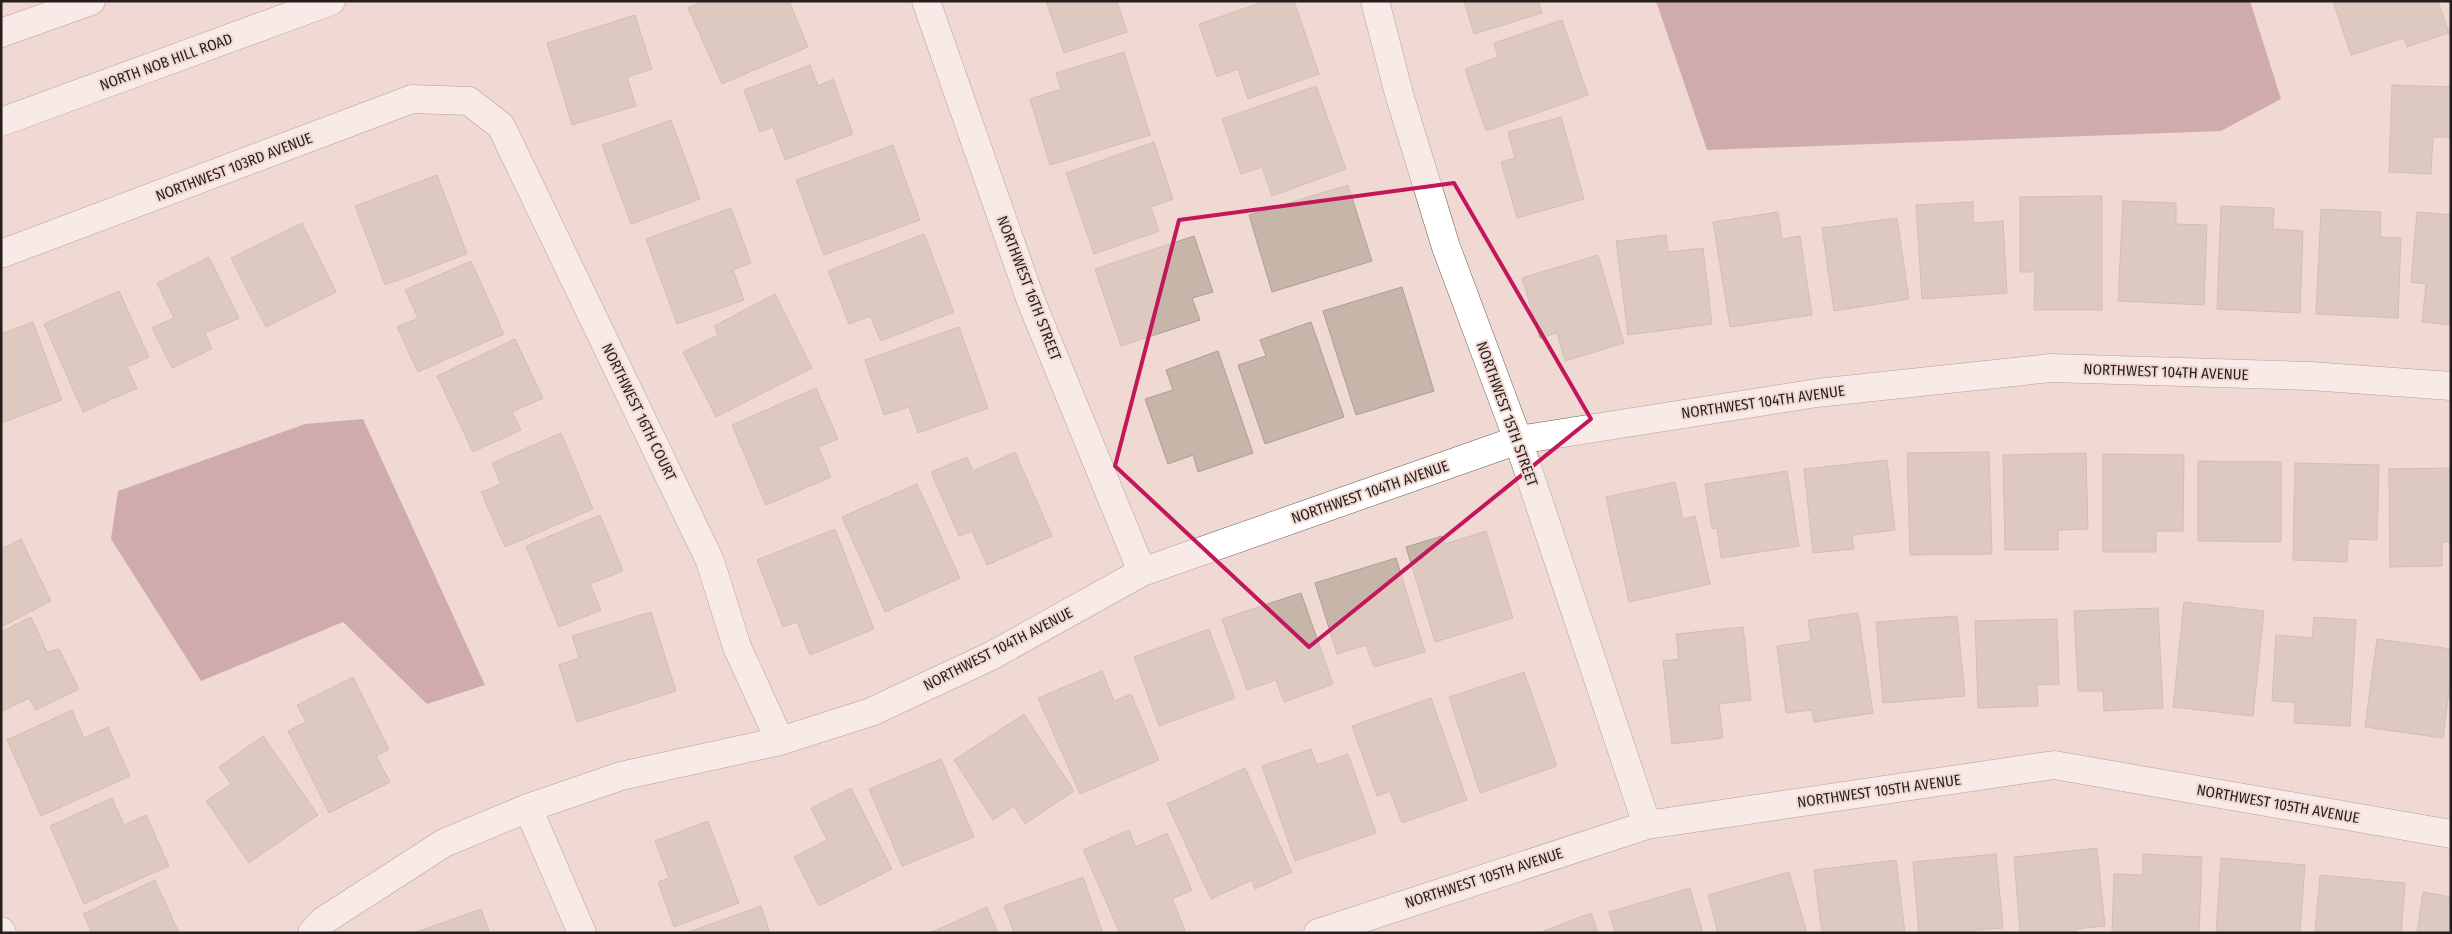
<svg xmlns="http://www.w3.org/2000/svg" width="2452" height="934" viewBox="0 0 2452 934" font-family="'Fira Sans Condensed',sans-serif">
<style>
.water{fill:#a77381}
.building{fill:#c6b5a9;stroke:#ae9d91}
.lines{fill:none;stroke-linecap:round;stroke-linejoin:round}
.minor-casing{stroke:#6d5a55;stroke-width:29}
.major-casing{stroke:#6d5a55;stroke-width:29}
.minor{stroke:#fff;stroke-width:28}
.major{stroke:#fff;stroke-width:28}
.marked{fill:none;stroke:#c2185b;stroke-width:4;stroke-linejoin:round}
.labels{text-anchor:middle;stroke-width:4;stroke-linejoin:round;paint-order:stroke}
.street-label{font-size:15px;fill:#261e1c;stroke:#f0d9d3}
</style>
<rect width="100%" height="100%" fill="#f0d9d3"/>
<!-- water -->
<path class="water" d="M 1656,1 L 2250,1 L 2281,99 L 2221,131 L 1707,150 Z
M 363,419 L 485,685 L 427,704 L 343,622 L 201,681 L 111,539 L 118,491 L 305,424 Z"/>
<!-- building -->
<path class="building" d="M 704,1 L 789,1 L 808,47 L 722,84 L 688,8 Z
M 1046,1 L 1117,1 L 1127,32 L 1064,53 Z
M 1266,1 L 1294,1 L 1319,74 L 1248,99 L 1238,69 L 1217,77 L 1199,24 Z
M 1464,1 L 1538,1 L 1542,13 L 1474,34 Z
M 2333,1 L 2438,1 L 2449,33 L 2407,47 L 2404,38 L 2351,55 Z
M 635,15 L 652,69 L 627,77 L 636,106 L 572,125 L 547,43 Z
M 1562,20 L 1588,95 L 1486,131 L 1465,69 L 1498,57 L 1494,43 Z
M 1124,52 L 1150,135 L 1050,165 L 1030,99 L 1061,89 L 1056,73 Z
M 810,65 L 818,86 L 833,79 L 853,134 L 785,160 L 773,127 L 760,132 L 744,90 Z
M 2392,85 L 2451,87 L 2451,137 L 2433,137 L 2431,174 L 2389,172 Z
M 1316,86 L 1346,169 L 1272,196 L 1262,167 L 1241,174 L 1222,119 Z
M 1561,117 L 1584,199 L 1517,218 L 1501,162 L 1515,158 L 1508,132 Z
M 671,120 L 700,199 L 631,224 L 602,145 Z
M 1154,142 L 1173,199 L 1151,207 L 1159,231 L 1094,254 L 1066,173 Z
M 893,145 L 920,220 L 824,255 L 796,180 Z
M 437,175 L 467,254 L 385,285 L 355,206 Z
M 1348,185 L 1372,261 L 1272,292 L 1249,215 Z
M 2102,196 L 2102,310 L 2034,310 L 2035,272 L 2020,272 L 2020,197 Z
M 2123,201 L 2176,203 L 2176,224 L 2207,225 L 2204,305 L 2118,301 Z
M 1973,202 L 1973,223 L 2003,221 L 2007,293 L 1922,299 L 1916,205 Z
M 2221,206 L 2274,208 L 2273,229 L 2303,231 L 2300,313 L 2217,309 Z
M 731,208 L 751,263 L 733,270 L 744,300 L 677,324 L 646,239 Z
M 2321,209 L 2381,212 L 2380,237 L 2401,238 L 2398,318 L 2316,314 Z
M 1778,212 L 1782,239 L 1800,236 L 1812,315 L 1730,327 L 1713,222 Z
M 2417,212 L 2451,215 L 2451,325 L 2422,322 L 2426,284 L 2411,282 Z
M 1897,218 L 1909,299 L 1834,311 L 1822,228 Z
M 302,223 L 336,292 L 266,327 L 231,258 Z
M 924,234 L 954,312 L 881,341 L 870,316 L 849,324 L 828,271 Z
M 1666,235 L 1668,252 L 1703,248 L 1712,324 L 1628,335 L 1616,241 Z
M 1194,236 L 1213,292 L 1192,298 L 1200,320 L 1121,346 L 1095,269 Z
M 1598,255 L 1624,343 L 1565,361 L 1557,333 L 1540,338 L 1522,278 Z
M 209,257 L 239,318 L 205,333 L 212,349 L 172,368 L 152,328 L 174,318 L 157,283 Z
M 471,261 L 504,334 L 418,372 L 397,327 L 418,318 L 405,290 Z
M 1402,287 L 1434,391 L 1356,415 L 1323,311 Z
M 119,291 L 149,357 L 127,367 L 137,388 L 83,412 L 44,324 Z
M 775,294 L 812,368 L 716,417 L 683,352 L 718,335 L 714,326 Z
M 33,322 L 62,400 L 1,423 L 1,334 Z
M 1311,322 L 1344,417 L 1265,444 L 1238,365 L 1266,356 L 1260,340 Z
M 959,327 L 988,408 L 918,433 L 909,407 L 884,415 L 865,360 Z
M 515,339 L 543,398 L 512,412 L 521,430 L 473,452 L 437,376 Z
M 1218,351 L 1253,453 L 1198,472 L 1193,455 L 1168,464 L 1145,399 L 1173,390 L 1166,370 Z
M 816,388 L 838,439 L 818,447 L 831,477 L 766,505 L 732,425 Z
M 561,433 L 593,509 L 505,547 L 481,492 L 501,484 L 492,463 Z
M 1015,452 L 1052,536 L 987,565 L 972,531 L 959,536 L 931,472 L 967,457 L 973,471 Z
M 1989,452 L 1992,554 L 1910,555 L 1907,453 Z
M 2086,453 L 2088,529 L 2058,530 L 2058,550 L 2005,550 L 2003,455 Z
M 2103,454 L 2184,455 L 2183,531 L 2156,531 L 2156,552 L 2103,552 Z
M 1887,460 L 1895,530 L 1852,535 L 1854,549 L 1813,553 L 1804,469 Z
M 2198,461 L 2281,462 L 2281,542 L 2198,541 Z
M 2295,463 L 2379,465 L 2377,540 L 2348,539 L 2347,562 L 2293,560 Z
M 2451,468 L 2451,542 L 2442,542 L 2442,566 L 2390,567 L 2389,469 Z
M 1787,471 L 1799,546 L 1721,558 L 1717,528 L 1712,529 L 1705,484 Z
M 1675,482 L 1683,519 L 1695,516 L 1710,584 L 1629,602 L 1606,497 Z
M 917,484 L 960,578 L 885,612 L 842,517 Z
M 600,515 L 623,571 L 590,584 L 601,610 L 559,627 L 526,546 Z
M 835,529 L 874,629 L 810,655 L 797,622 L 783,627 L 757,560 Z
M 1486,531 L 1513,618 L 1435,642 L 1406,547 L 1442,536 L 1445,544 Z
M 21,539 L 51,601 L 1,627 L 1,549 Z
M 1396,558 L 1425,652 L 1374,667 L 1366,645 L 1337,654 L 1315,583 Z
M 1301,593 L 1333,684 L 1284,702 L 1276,680 L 1247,690 L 1222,619 Z
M 2184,602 L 2264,611 L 2253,716 L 2173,707 Z
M 2158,608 L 2163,708 L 2104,711 L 2103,691 L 2078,691 L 2074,611 Z
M 651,612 L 676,691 L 577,722 L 559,665 L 579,658 L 572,636 Z
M 1858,613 L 1873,713 L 1814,722 L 1812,710 L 1786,713 L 1777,646 L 1811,641 L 1808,620 Z
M 1957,616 L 1965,696 L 1883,703 L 1876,622 Z
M 31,617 L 47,652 L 59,649 L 79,689 L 36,710 L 29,698 L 1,712 L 1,632 Z
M 2314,617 L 2356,620 L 2350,726 L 2294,723 L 2295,702 L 2272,701 L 2276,635 L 2312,638 Z
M 2057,619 L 2059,684 L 2037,685 L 2038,706 L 1978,708 L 1975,621 Z
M 1743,627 L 1751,700 L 1719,704 L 1723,738 L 1672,744 L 1663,661 L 1679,659 L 1676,634 Z
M 1209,629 L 1235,698 L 1159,726 L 1134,657 Z
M 2377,639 L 2451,649 L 2451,675 L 2443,738 L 2365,727 Z
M 1102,671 L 1114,701 L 1131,694 L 1159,760 L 1080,794 L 1038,698 Z
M 1524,672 L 1557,766 L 1480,793 L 1449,697 Z
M 353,677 L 389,749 L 376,756 L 390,782 L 329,813 L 288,731 L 306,722 L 297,705 Z
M 1431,698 L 1467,800 L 1402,823 L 1390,791 L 1377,796 L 1352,726 Z
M 72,710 L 84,738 L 108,727 L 130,776 L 41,816 L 7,740 Z
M 1024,714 L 1074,791 L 1025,824 L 1014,806 L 993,820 L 954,760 Z
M 263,736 L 318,815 L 249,863 L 206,801 L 231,784 L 219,767 Z
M 1311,749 L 1317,765 L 1348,754 L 1376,833 L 1295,861 L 1262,766 Z
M 941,759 L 974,837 L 902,866 L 869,789 Z
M 1245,768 L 1292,872 L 1255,889 L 1252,880 L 1211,899 L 1167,804 Z
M 851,788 L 892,869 L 819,906 L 794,857 L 827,840 L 811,808 Z
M 112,798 L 124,825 L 146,815 L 169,866 L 84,904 L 50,826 Z
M 708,821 L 739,903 L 674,927 L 658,882 L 669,878 L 655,841 Z
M 1129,830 L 1136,847 L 1167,833 L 1192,890 L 1172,899 L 1185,930 L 1179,933 L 1120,933 L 1083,850 Z
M 2097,848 L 2105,926 L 2076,929 L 2077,933 L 2020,933 L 2014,857 Z
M 1996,854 L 2003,928 L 1975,930 L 1975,933 L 1919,933 L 1913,862 Z
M 2143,854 L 2202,857 L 2199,933 L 2112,933 L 2114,874 L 2143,875 Z
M 2221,858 L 2305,865 L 2300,933 L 2216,933 Z
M 1896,860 L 1905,933 L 1822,933 L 1814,870 Z
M 1789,872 L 1807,933 L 1718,933 L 1708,895 Z
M 2320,875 L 2405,883 L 2401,933 L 2315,933 Z
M 1083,877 L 1103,933 L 1014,933 L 1004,906 Z
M 155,880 L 179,933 L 92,933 L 83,914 Z
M 1690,888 L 1703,933 L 1615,933 L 1609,912 Z
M 2423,892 L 2451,897 L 2451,933 L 2417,933 Z
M 761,906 L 770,933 L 686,933 Z
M 987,907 L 998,933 L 930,933 Z
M 481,909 L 490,933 L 414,933 Z
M 1591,913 L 1598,933 L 1539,933 Z"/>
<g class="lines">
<defs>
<path id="minor" d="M 926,1 L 1031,301 L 1142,572
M 1375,1 L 1399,94 L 1446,247 L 1518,440 L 1647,825
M 1,254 L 412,99 L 469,101 L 501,126 L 710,561 L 737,647 L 780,741
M 528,808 L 582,933
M 1,931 L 2,933
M 312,933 L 323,921 L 444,843 L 528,808 L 621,776 L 780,741 L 871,712 L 991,656 L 1142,572 L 1518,440 L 1817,393 L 2051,368 L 2310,376 L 2451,386
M 1318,933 L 1647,825 L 2054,765 L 2451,834"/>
<path id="major" d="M 1,33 L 91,1
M 1,122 L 331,1"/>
</defs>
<!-- minor casing -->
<use href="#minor" class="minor-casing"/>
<!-- major casing -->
<use href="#major" class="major-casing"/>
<!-- minor -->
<use href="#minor" class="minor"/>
<!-- major -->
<use href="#major" class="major"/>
</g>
<!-- marked area -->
<path d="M0 0H2452V934H0ZM 1454,183 L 1591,419 L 1309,647 L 1115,466 L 1179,220 Z" fill="#f0d9d3" fill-opacity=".55" fill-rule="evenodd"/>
<path class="marked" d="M 1454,183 L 1591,419 L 1309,647 L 1115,466 L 1179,220 Z"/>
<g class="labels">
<!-- street labels -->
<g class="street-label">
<text transform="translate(166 62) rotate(-20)" y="5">NORTH NOB HILL ROAD</text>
<text transform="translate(234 167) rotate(-21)" y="5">NORTHWEST 103RD AVENUE</text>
<text transform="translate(1029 288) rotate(69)" y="5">NORTHWEST 16TH STREET</text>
<text transform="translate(2166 372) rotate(2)" y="5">NORTHWEST 104TH AVENUE</text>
<text transform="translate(1763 402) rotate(-8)" y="5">NORTHWEST 104TH AVENUE</text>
<text transform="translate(639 412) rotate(64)" y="5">NORTHWEST 16TH COURT</text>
<text transform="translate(1507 414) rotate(70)" y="5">NORTHWEST 15TH STREET</text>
<text transform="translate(1370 492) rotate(-19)" y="5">NORTHWEST 104TH AVENUE</text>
<text transform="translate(998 649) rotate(-27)" y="5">NORTHWEST 104TH AVENUE</text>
<text transform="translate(1879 791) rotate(-8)" y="5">NORTHWEST 105TH AVENUE</text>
<text transform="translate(2278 804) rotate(10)" y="5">NORTHWEST 105TH AVENUE</text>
<text transform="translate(1484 878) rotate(-18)" y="5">NORTHWEST 105TH AVENUE</text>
</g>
</g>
<!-- border -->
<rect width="2452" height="934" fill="none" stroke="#261e1c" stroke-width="5"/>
</svg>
